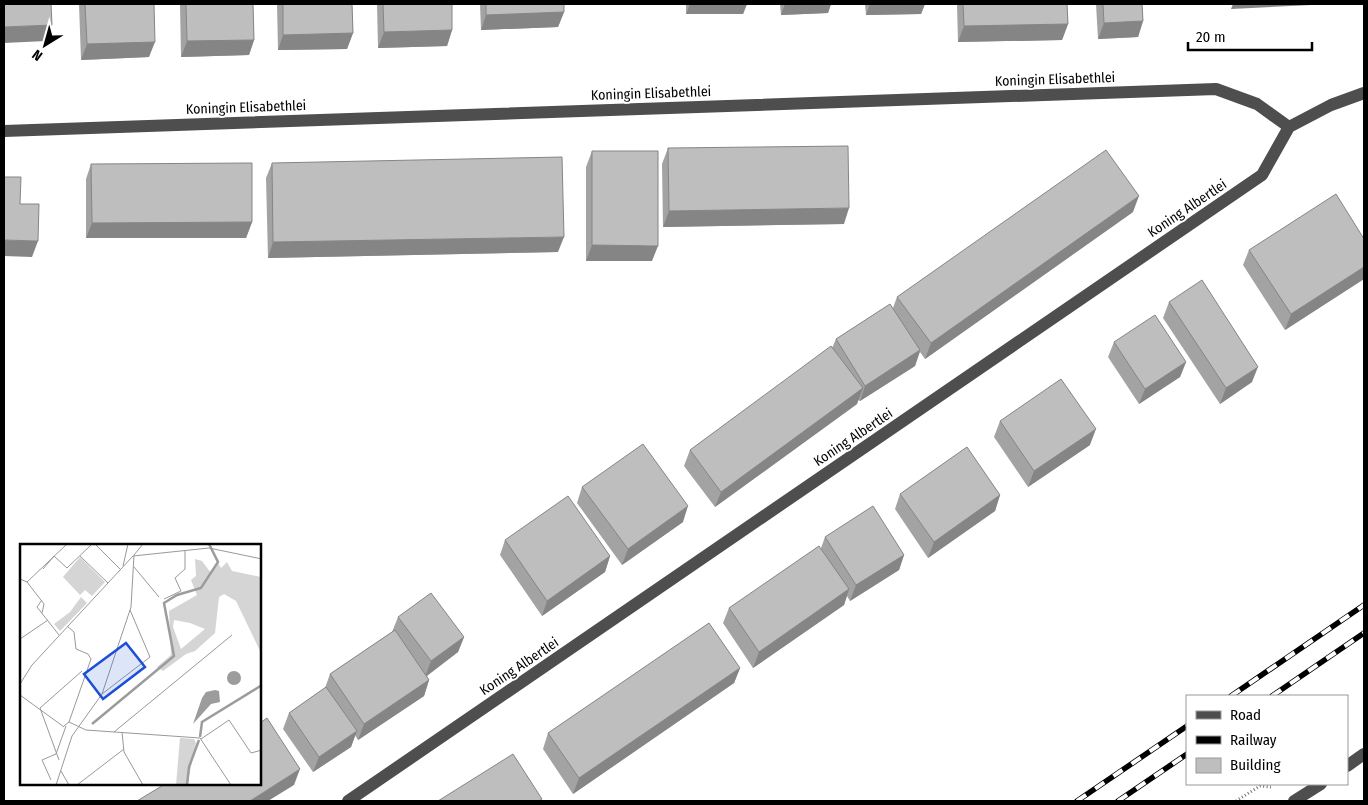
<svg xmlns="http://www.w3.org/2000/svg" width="1368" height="805" viewBox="0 0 1368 805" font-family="'Fira Sans Condensed',sans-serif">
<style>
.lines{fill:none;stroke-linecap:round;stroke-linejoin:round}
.path{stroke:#707070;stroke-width:3;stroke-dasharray:1 2.5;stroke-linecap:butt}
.minor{stroke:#4e4e4e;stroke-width:12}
.rail-casing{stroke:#000;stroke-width:5.5}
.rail{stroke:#fff;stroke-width:4;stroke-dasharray:11;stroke-linecap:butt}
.wall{fill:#a3a3a3}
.shaded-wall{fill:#858585}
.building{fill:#bebebe;stroke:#858585}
.labels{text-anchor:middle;stroke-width:4;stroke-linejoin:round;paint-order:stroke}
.street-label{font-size:14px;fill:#000;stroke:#fff}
.inset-river{fill:none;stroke:#9c9c9c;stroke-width:2.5}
.inset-road{fill:none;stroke:#999;stroke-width:1}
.view{fill:#1d4ed8;fill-opacity:0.15;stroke:#1d4ed8;stroke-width:2.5}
.inset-edge{fill:none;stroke:#000;stroke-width:2.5}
</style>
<rect width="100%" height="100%" fill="#fff"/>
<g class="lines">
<!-- path -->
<path class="path" d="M 1236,801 L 1260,786 L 1271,787"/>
<!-- minor -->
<path class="minor" d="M 4,131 L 1216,89 L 1257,104 L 1289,127
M 1347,766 L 1364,754
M 348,801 L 1262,175 L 1289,127 L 1331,105 L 1364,93
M 1294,801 L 1321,784"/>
<defs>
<path id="rail" d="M 1231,696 L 1364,605
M 1272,696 L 1364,633
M 1077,801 L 1187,726
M 1118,801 L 1187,754"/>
</defs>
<!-- rail casing -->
<use href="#rail" class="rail-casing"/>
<!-- rail -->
<use href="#rail" class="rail"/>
</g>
<!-- wall -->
<path class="wall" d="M 79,4 L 154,4 L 149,57 L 81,60 Z
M 180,4 L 253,4 L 254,40 L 249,55 L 181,57 Z
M 277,4 L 352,4 L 353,33 L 347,49 L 278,50 Z
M 377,4 L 452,4 L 452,30 L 447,46 L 378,48 Z
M 480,4 L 564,4 L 564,12 L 558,27 L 481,30 Z
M 686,4 L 747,4 L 743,14 L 686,14 Z
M 780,4 L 831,4 L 828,13 L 781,15 Z
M 865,4 L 925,4 L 921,14 L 866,15 Z
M 957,4 L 1067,4 L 1068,24 L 1062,40 L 958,42 Z
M 1096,4 L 1142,4 L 1143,21 L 1138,37 L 1098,39 Z
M 668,148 L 844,224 L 663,227 L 662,164 Z
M 592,151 L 652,261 L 586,261 L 586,167 Z
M 272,163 L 558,252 L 268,258 L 266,178 Z
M 91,164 L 252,222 L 246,238 L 86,238 L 86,179 Z
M 1133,212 L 925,359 L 920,352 L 915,366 L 860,401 L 858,400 L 857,404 L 715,507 L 684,466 L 690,450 L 832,348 L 836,339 L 893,308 L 897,297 Z
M 1364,239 L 1364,279 L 1285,330 L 1243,265 L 1249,250 Z
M 1169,302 L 1252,382 L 1220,404 L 1163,318 Z
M 1114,342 L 1186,362 L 1180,377 L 1139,404 L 1108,357 Z
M 1000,421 L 1090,445 L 1028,487 L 994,437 Z
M 582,487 L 683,522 L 622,565 L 577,503 Z
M 900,494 L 1000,495 L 995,511 L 928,558 L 895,509 Z
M 825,537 L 904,555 L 899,570 L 850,601 L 847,596 L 844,605 L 753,668 L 723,623 L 729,608 L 821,548 Z
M 505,540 L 610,556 L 605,572 L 542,616 L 500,555 Z
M 398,617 L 464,637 L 458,652 L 427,676 L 429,680 L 424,696 L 358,740 L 355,735 L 351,747 L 313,772 L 283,729 L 289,713 L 325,688 L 330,674 L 392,632 Z
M 740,668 L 734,683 L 573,794 L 543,749 L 548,733 Z"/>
<!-- shaded-wall -->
<path class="shaded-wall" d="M 595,4 L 651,4 L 595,5 Z
M 690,4 L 747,4 L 743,14 L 686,14 Z
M 785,4 L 831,4 L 828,13 L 781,15 Z
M 870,4 L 925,4 L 921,14 L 866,15 Z
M 1233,4 L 1311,4 L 1311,5 L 1231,9 Z
M 564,12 L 558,27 L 481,30 L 486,15 Z
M 1143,21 L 1138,37 L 1098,39 L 1104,23 Z
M 1068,24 L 1062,40 L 958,42 L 964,26 Z
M 52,25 L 46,41 L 4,43 L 4,27 Z
M 452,30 L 447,46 L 378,48 L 384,32 Z
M 353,33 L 347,49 L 278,50 L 283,35 Z
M 254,40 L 249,55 L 181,57 L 187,41 Z
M 155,42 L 149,57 L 81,60 L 87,44 Z
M 1139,196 L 1133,212 L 925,359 L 931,343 Z
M 849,208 L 844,224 L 663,227 L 669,211 Z
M 252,222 L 246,238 L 86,238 L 92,223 Z
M 564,237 L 558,252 L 268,258 L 273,242 Z
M 4,240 L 38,241 L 32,257 L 4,256 Z
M 592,245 L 658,246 L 652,261 L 586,261 Z
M 1364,267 L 1364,279 L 1285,330 L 1291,314 Z
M 920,350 L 915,366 L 860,401 L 865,386 Z
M 1186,362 L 1180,377 L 1139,404 L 1145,389 Z
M 1258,367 L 1252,382 L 1220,404 L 1226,388 Z
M 863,388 L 857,404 L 715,507 L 721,492 Z
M 1096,429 L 1090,445 L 1028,487 L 1034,471 Z
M 1000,495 L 995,511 L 928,558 L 934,542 Z
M 688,506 L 683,522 L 622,565 L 628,549 Z
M 904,555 L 899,570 L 850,601 L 856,585 Z
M 610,556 L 605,572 L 542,616 L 547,601 Z
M 849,589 L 844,605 L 753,668 L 759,652 Z
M 464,637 L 458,652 L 425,677 L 431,661 Z
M 740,668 L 734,683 L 573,794 L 579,778 Z
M 429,680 L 424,696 L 358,740 L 364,724 Z
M 357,731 L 351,747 L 313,772 L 319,757 Z
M 300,769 L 294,785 L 268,801 L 250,801 Z"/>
<!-- building -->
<path class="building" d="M 4,4 L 51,4 L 52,25 L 4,27 Z
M 85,4 L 154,4 L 155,42 L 87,44 Z
M 186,4 L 253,4 L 254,40 L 187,41 Z
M 283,4 L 352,4 L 353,33 L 283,35 Z
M 383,4 L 452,4 L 452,30 L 384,32 Z
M 486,4 L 564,4 L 564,12 L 486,15 Z
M 963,4 L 1067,4 L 1068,24 L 964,26 Z
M 1103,4 L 1142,4 L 1143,21 L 1104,23 Z
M 848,146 L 849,208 L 669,211 L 668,148 Z
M 1106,150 L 1139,196 L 931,343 L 897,297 Z
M 592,151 L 658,151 L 658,246 L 592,245 Z
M 562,157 L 564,237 L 273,242 L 272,163 Z
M 252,163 L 252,222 L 92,223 L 91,164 Z
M 4,177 L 21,177 L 20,204 L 39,204 L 38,241 L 4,240 Z
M 1336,194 L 1364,239 L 1364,267 L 1291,314 L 1249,250 Z
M 1202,280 L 1258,367 L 1226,388 L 1169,302 Z
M 890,304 L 920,350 L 865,386 L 836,339 Z
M 1155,315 L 1186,362 L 1145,389 L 1114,342 Z
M 831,346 L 863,388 L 721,492 L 690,450 Z
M 1061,379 L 1096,429 L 1034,471 L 1000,421 Z
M 643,444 L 688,506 L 628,549 L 582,487 Z
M 967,447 L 1000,495 L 934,542 L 900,494 Z
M 568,496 L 610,556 L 547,601 L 505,540 Z
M 873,506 L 904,555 L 856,585 L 825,537 Z
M 819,546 L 849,589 L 759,652 L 729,608 Z
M 431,593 L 464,637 L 431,661 L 398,617 Z
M 709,623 L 740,668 L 579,778 L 548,733 Z
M 395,630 L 429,680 L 364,724 L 330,674 Z
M 326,687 L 357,731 L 319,757 L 289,713 Z
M 267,718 L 300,769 L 250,801 L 137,801 L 165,784 L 260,784 L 260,723 Z
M 513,754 L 542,799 L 539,801 L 438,801 Z"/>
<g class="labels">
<!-- street labels -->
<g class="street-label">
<text transform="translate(1055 79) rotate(-2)" y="5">Koningin Elisabethlei</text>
<text transform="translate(651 93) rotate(-2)" y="5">Koningin Elisabethlei</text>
<text transform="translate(246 107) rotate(-2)" y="5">Koningin Elisabethlei</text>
<text transform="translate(1187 208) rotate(-34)" y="5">Koning Albertlei</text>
<text transform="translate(853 437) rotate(-34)" y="5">Koning Albertlei</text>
<text transform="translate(519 666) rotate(-34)" y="5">Koning Albertlei</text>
</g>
</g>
<!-- overview -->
<g transform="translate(20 544)">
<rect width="241" height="241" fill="#fff"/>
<path d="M 60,13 L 85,38 L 72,52 L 65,46 L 60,51 L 43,33 ZM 175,15 L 182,17 L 191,29 L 198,19 L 201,24 L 207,18 L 212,27 L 241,33 L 241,109 L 216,57 L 204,50 L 199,53 L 195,89 L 175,107 L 166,110 L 143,127 L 137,123 L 151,111 L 149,67 L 177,51 L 171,36 L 176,32 ZM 154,76 L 170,79 L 185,85 L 161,105 L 153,83 ZM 61,53 L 67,59 L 40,87 L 34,80 L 50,68 ZM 160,194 L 174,195 L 176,199 L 167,241 L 156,241 Z" fill="#d5d5d5" fill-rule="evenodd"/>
<path d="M207 134a7 7 0 1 1 14 0a7 7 0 1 1-14 0ZM 195,146 L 199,147 L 200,158 L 191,160 L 173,180 L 182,154 L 186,148 Z" fill="#9c9c9c"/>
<path class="inset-river" d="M 72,180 L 154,112 L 144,59 L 157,51 L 181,44 L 198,18 L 189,0M 180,193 L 182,178 L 242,141M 167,241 L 169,223 L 179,196"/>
<path class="inset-road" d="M 75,0 L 100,25M 34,12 L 47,24 L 72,0M 60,12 L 88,39M 103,22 L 108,0M 114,23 L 139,53M 23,25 L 34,12M 0,35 L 7,38 L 24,60 L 22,69M 7,38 L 47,0M 144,55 L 161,47 L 155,34 L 165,25 L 165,6M 22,56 L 17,63 L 39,91M 47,82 L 54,88 L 56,105 L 68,110 L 71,115 L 49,178M 0,95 L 28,76M 0,140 L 12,121 L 113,12 L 189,4 L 242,15M 82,150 L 130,113 L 110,66M 0,151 L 44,183M 20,164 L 62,127M 20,164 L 39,216M 44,182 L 49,178 L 66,186 L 180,194 L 211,241M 94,188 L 212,91M 102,188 L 104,208 L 123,241M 181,195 L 209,176 L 231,209 L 242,206M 36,210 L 46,182M 41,227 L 49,241M 31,236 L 22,216 L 36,210M 36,241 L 52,192 L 82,150 L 111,63 L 114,11 L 123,0M 57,241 L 104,205"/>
<path class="view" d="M 106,99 L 125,123 L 83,155 L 64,130 Z"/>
<rect width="241" height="241" class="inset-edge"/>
</g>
<!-- border -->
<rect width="1368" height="805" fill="none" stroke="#000000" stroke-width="10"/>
<!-- legend -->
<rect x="1186" y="695" width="162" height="90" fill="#ffffff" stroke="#999999"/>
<rect x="1196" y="711" width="25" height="8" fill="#4e4e4e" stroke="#999999"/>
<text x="1230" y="720" font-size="15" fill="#000000">Road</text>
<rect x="1196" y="736" width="25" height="8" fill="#000000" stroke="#999999"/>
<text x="1230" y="745" font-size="15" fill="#000000">Railway</text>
<rect x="1196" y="758" width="25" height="15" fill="#bebebe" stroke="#999999"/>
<text x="1230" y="770" font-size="15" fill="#000000">Building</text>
<!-- north arrow -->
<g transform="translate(45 45) rotate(217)" stroke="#ffffff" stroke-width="4" paint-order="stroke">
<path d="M0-4L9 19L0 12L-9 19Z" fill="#000000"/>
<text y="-8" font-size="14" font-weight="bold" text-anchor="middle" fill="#000000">N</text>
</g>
<!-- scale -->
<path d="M1188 42v8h124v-8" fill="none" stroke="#000000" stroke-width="2.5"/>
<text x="1196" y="42" font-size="15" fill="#000000" stroke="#ffffff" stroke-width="4" paint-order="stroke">20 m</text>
</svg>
